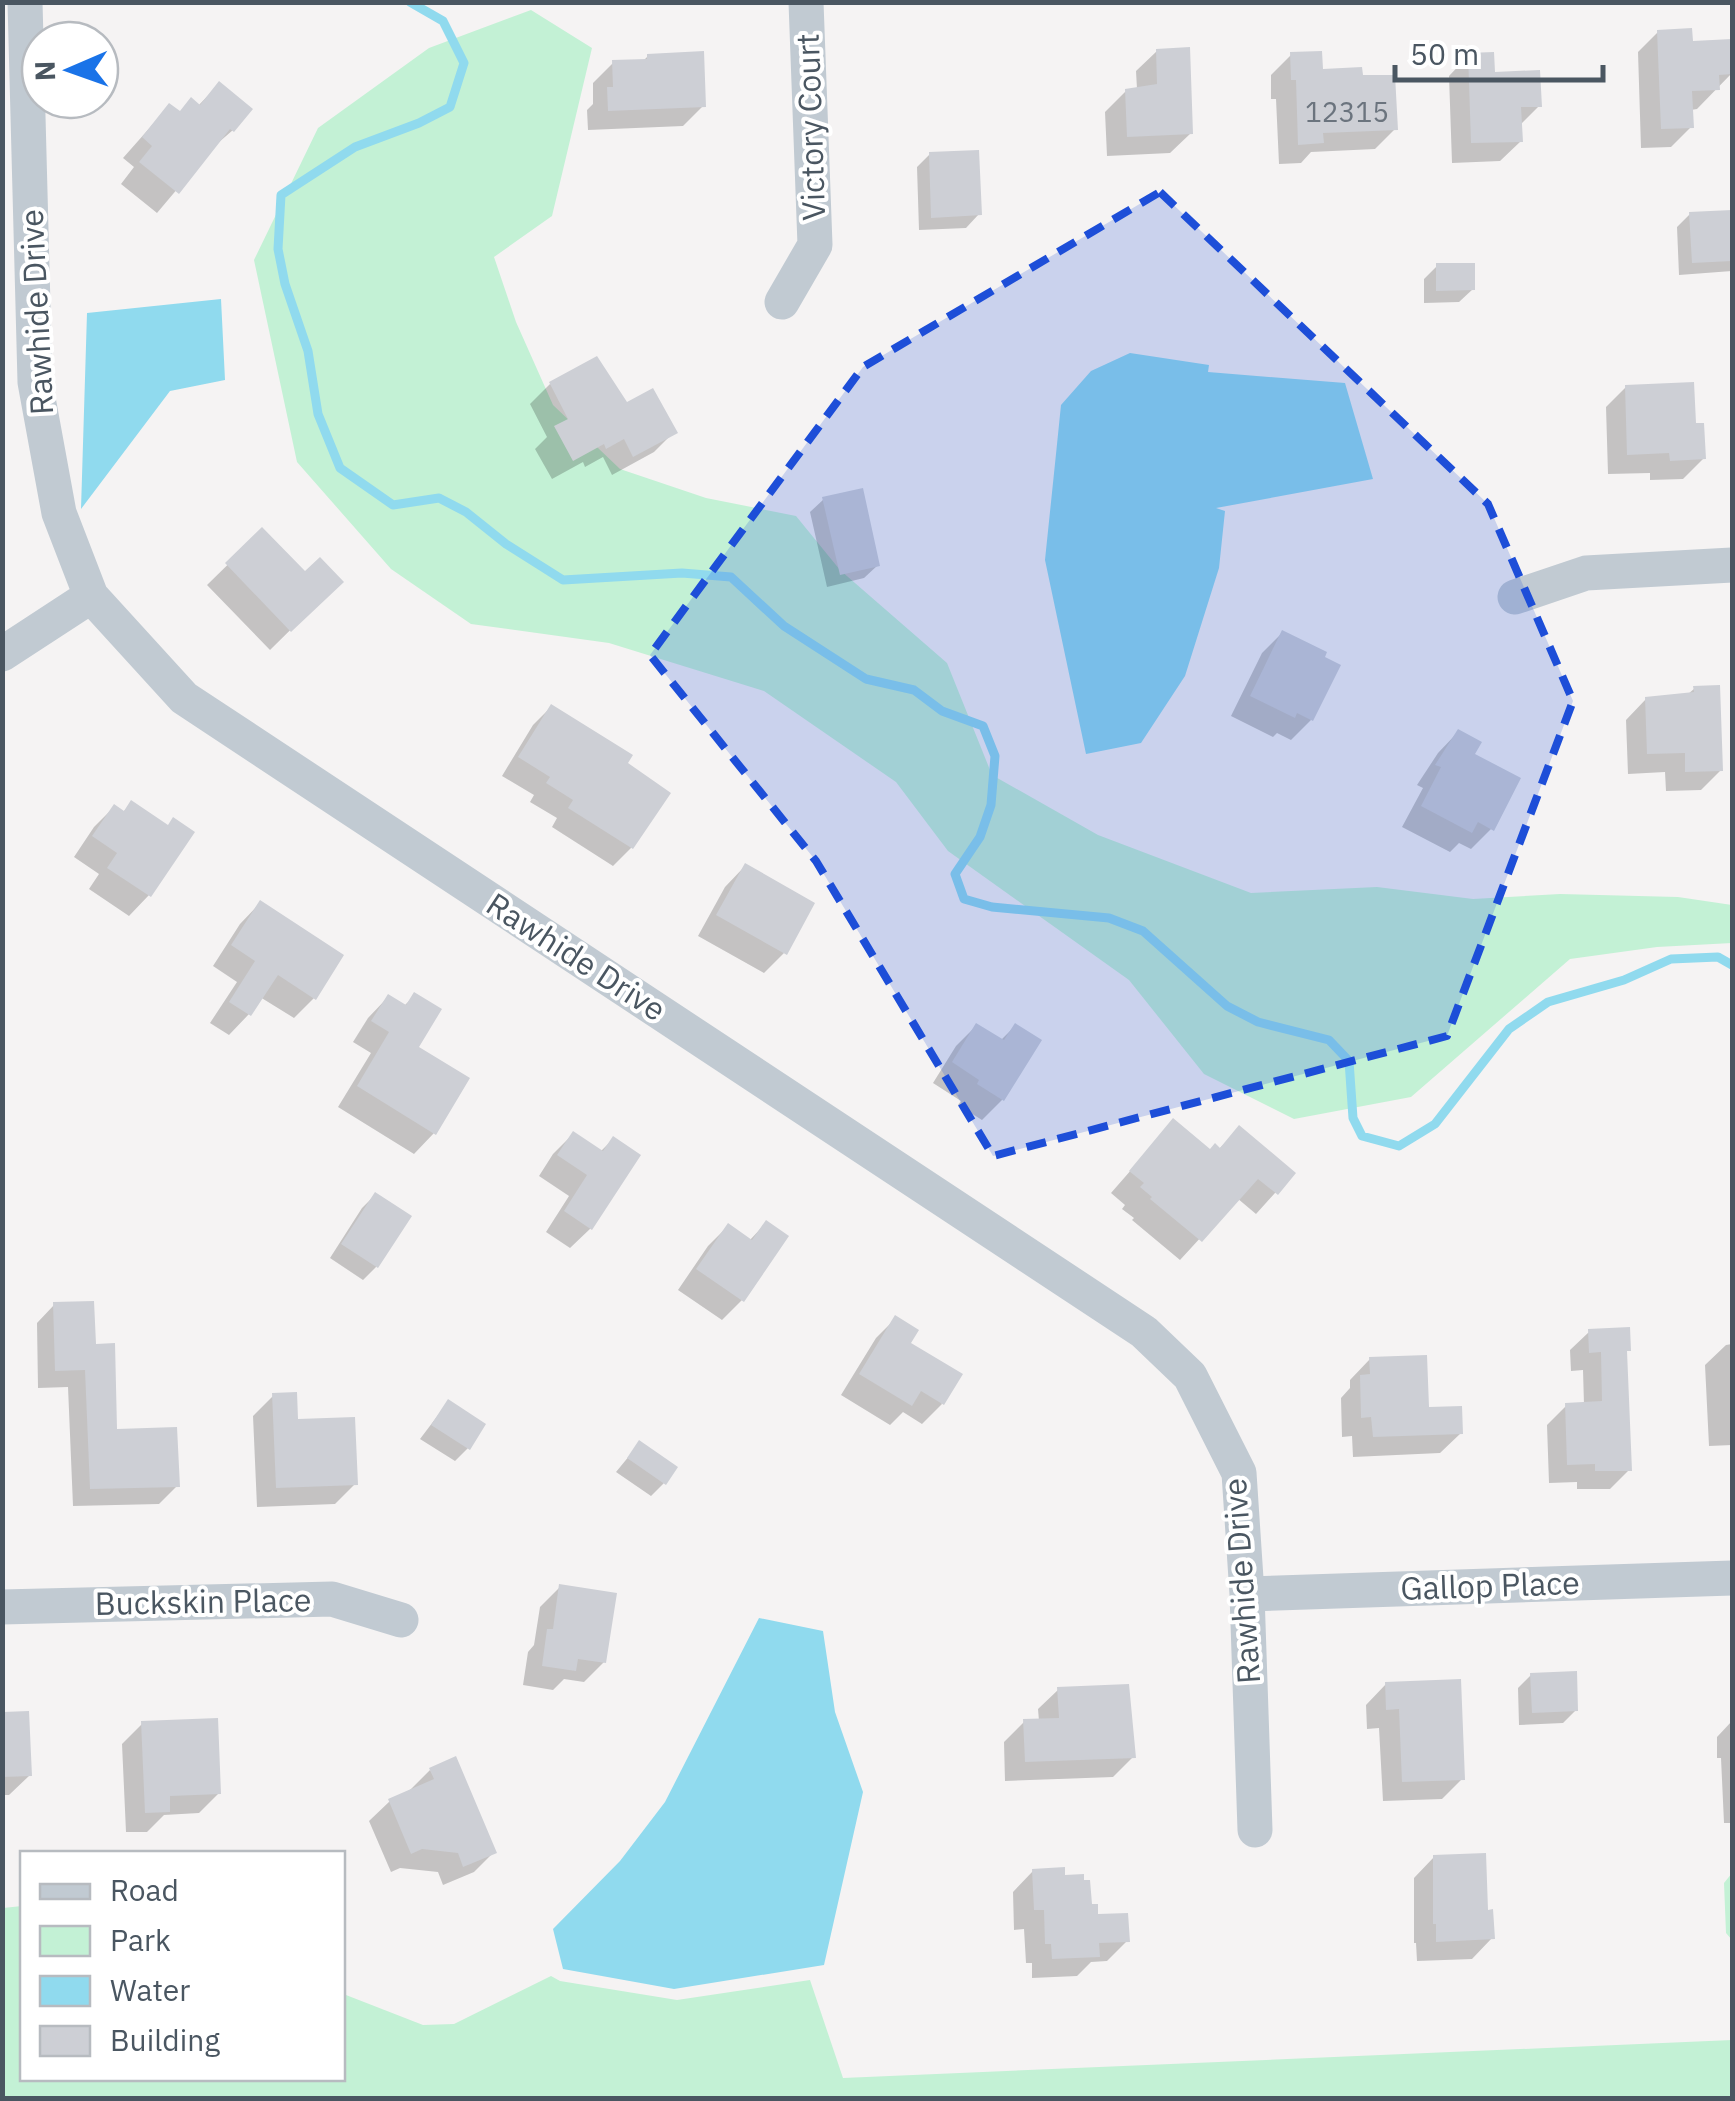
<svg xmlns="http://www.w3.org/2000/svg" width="1735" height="2101" viewBox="0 0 1735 2101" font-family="'IBM Plex Sans',sans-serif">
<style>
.green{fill:#c3f1d5}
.water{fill:#90daee}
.shadow{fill:#0003}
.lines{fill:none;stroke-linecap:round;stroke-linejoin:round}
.stream{stroke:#90daee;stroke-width:9}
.building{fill:#cdcfd5}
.minor{stroke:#c1cad2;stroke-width:35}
.marked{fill:#1d4ed8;fill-opacity:0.2;stroke:#1d4ed8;stroke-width:8;stroke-dasharray:20 12;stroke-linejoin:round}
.labels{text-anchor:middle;stroke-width:8;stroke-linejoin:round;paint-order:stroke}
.number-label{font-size:28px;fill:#6b747e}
.street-label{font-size:32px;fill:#4a5661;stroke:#fff}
</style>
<rect width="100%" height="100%" fill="#f5f3f3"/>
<!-- green -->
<path class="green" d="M 531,10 L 592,48 L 552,216 L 494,257 L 516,322 L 553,405 L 620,469 L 706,498 L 796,516 L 840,570 L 947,663 L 992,775 L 1098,835 L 1251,893 L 1377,887 L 1473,899 L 1560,894 L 1678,897 L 1732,905 L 1732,943 L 1657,947 L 1570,959 L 1411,1097 L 1294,1119 L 1204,1074 L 1129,980 L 948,851 L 896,782 L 764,691 L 609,643 L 471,624 L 391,569 L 297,462 L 254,260 L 318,128 L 429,48 Z
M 1732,1873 L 1732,1940 L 1726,1933 L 1724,1883 Z
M 22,1906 L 22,2078 L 342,2078 L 343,1990 L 346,1995 L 423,2025 L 454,2024 L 551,1976 L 560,1981 L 677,2000 L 810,1980 L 843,2078 L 1732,2040 L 1732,2098 L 3,2098 L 3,1908 Z"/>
<!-- water -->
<path class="water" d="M 221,299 L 225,380 L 170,391 L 81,509 L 87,313 Z
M 1130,353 L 1209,365 L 1208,372 L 1345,383 L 1373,479 L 1216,508 L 1225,511 L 1219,568 L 1185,676 L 1141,743 L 1086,754 L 1045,560 L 1056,454 L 1061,405 L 1091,371 Z
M 759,1618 L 823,1631 L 835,1712 L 863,1792 L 824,1965 L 674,1989 L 563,1969 L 553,1929 L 620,1861 L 665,1802 Z"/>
<!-- shadow -->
<path class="shadow" d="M 1658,32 L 1691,43 L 1732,73 L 1697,109 L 1691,110 L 1691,127 L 1671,147 L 1641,148 L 1638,52 Z
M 1157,51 L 1191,133 L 1170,153 L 1107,156 L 1105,112 L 1126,91 L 1137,89 L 1136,71 Z
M 1291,55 L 1395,129 L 1375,149 L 1311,152 L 1301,163 L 1279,164 L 1276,99 L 1271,99 L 1271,75 Z
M 1469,55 L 1539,106 L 1520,125 L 1521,141 L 1500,161 L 1452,163 L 1449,76 Z
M 648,56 L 703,106 L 683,126 L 588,130 L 587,110 L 593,104 L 593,83 L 613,63 L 643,61 Z
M 219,84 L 233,130 L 211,149 L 157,213 L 121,184 L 134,167 L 123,158 L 169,106 L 179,113 L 198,106 Z
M 930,154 L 979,214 L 966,228 L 919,230 L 917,167 Z
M 1732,213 L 1732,271 L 1679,275 L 1677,227 L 1690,214 Z
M 1437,266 L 1473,289 L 1459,302 L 1424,303 L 1424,279 Z
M 550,384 L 627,406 L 674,432 L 654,452 L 612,475 L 603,457 L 585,467 L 583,462 L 552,479 L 535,449 L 547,437 L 530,404 Z
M 1626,387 L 1693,426 L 1704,458 L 1683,479 L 1650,480 L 1650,473 L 1608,474 L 1606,407 Z
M 824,499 L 878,565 L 864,578 L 827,587 L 810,512 Z
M 262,531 L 305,575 L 340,581 L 270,650 L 207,585 Z
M 1282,633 L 1311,720 L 1291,740 L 1277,733 L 1273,737 L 1231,716 L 1262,653 Z
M 1695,688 L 1721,770 L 1701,790 L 1666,791 L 1665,772 L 1628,774 L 1626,720 L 1646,699 L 1687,695 Z
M 551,707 L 667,794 L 631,848 L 613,866 L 552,827 L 557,818 L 530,802 L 534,795 L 502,776 L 533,725 Z
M 1458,732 L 1472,755 L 1491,829 L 1471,849 L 1459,843 L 1450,852 L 1402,827 L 1423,788 L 1417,785 L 1438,753 Z
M 132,803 L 149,895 L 129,916 L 89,889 L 99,874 L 74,857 L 94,827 L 114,807 L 123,812 Z
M 745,866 L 784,953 L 764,973 L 698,936 L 725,887 Z
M 260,903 L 314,998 L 294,1018 L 260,997 L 249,1014 L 229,1035 L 210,1023 L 237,982 L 213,966 L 240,924 Z
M 414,996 L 415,1048 L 434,1133 L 414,1154 L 338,1107 L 371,1053 L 353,1042 L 368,1018 L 388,997 L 403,1007 Z
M 976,1026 L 1000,1041 L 1015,1026 L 1002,1100 L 982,1120 L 958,1105 L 961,1101 L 933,1083 L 956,1046 Z
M 1173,1122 L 1209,1152 L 1218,1150 L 1239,1129 L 1293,1173 L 1256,1214 L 1237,1198 L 1180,1260 L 1132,1220 L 1134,1218 L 1122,1209 L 1125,1205 L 1111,1193 Z
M 573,1134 L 600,1152 L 613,1139 L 591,1228 L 570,1248 L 546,1232 L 569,1196 L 539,1176 L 553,1154 Z
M 375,1195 L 376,1267 L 363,1280 L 330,1258 L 362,1208 Z
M 766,1223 L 742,1300 L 722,1320 L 678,1290 L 708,1246 L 728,1226 L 749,1241 Z
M 54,1305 L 93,1347 L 114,1432 L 177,1486 L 159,1504 L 73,1506 L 68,1387 L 38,1388 L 37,1323 Z
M 896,1318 L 942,1404 L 922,1424 L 903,1412 L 890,1425 L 841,1395 L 876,1338 Z
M 1589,1332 L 1628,1350 L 1625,1353 L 1629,1470 L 1610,1489 L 1577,1489 L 1577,1482 L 1549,1483 L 1547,1425 L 1566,1406 L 1584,1405 L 1583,1370 L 1571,1371 L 1570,1350 Z
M 1732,1344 L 1732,1445 L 1709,1446 L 1705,1365 L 1726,1345 Z
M 1370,1359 L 1427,1410 L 1461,1433 L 1440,1453 L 1353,1457 L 1352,1436 L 1342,1437 L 1341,1398 L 1350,1388 L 1350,1380 Z
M 273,1396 L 355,1484 L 335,1504 L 257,1507 L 253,1416 Z
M 448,1402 L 468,1448 L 455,1461 L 420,1439 Z
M 639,1444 L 664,1483 L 651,1496 L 616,1472 Z
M 560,1587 L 604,1662 L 584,1682 L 564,1679 L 553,1690 L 523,1685 L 528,1652 L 534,1645 L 540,1607 Z
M 1531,1675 L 1576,1710 L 1563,1723 L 1519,1725 L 1518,1688 Z
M 1386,1684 L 1462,1779 L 1442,1799 L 1383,1801 L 1379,1728 L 1367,1729 L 1366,1705 Z
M 1059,1689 L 1133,1757 L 1113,1777 L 1005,1781 L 1004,1742 L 1024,1722 L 1039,1721 L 1038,1709 Z
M 4,1715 L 30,1775 L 9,1795 L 2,1795 Z
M 1732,1721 L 1732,1823 L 1724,1823 L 1721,1758 L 1717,1758 L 1717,1737 Z
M 142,1724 L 219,1793 L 199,1813 L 164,1815 L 147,1832 L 126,1832 L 122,1744 Z
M 430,1770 L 494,1852 L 474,1872 L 443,1885 L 438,1872 L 400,1868 L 391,1872 L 369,1821 L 390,1801 L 410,1790 Z
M 1434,1857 L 1486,1912 L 1492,1938 L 1472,1959 L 1417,1961 L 1416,1943 L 1414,1943 L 1414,1878 Z
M 1033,1871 L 1063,1878 L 1096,1917 L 1127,1941 L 1107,1961 L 1091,1962 L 1077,1976 L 1032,1978 L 1032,1963 L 1026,1963 L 1024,1929 L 1014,1930 L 1013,1892 Z"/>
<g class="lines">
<!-- stream -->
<path class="stream" d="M 410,2 L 443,21 L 464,63 L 450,107 L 419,123 L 355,147 L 281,195 L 278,249 L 285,284 L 308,351 L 318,414 L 340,468 L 393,505 L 439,498 L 466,512 L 506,544 L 563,580 L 682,573 L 731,577 L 784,626 L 866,679 L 914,690 L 942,711 L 983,726 L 995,756 L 991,805 L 980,837 L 955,874 L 964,899 L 992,907 L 1109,918 L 1143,931 L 1227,1006 L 1258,1022 L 1329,1040 L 1349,1061 L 1353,1118 L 1362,1136 L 1399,1146 L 1435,1124 L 1509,1029 L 1548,1002 L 1624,980 L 1671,959 L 1718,957 L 1732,965"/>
</g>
<!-- building -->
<path class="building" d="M 1692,28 L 1693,41 L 1732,39 L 1732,74 L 1719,75 L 1720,90 L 1692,91 L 1694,128 L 1661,129 L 1657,30 Z
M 1190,47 L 1193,134 L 1127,137 L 1125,89 L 1157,84 L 1156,49 Z
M 704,51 L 706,107 L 608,111 L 607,87 L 613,87 L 612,60 L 647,59 L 647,54 Z
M 1322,51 L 1323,69 L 1362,67 L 1363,75 L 1395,75 L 1398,130 L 1323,133 L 1324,143 L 1298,145 L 1296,80 L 1291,80 L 1290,52 Z
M 1494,52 L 1495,72 L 1540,70 L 1542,107 L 1521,107 L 1523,142 L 1471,143 L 1468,53 Z
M 219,81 L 253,109 L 234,132 L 230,129 L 179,194 L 139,162 L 152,146 L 142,137 L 169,103 L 180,111 L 191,97 L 200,105 Z
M 979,150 L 982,215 L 931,218 L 929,152 Z
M 1732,210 L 1732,261 L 1692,263 L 1689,212 Z
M 1436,263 L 1475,263 L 1475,290 L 1436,291 Z
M 597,356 L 627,402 L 653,388 L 678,433 L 633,457 L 624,439 L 606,449 L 604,444 L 573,461 L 554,426 L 568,419 L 549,382 Z
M 1694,382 L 1696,423 L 1704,423 L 1706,459 L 1670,461 L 1669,453 L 1627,455 L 1625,385 Z
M 863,488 L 880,566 L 840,575 L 822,497 Z
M 262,527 L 305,571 L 320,557 L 344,582 L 291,632 L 225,563 Z
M 1282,630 L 1327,652 L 1325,657 L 1341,665 L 1313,721 L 1297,713 L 1295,718 L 1250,696 Z
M 1720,685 L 1723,771 L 1685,772 L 1685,753 L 1647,754 L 1645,697 L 1694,692 L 1693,686 Z
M 551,704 L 633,755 L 628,763 L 671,793 L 633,849 L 568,808 L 573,800 L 546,783 L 550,777 L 518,757 Z
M 1458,729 L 1482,742 L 1475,754 L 1521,778 L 1494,831 L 1478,822 L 1472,833 L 1421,806 L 1441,767 L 1435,765 Z
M 131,800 L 168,825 L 173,817 L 195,832 L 151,897 L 107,868 L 117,853 L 92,836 L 114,804 L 124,811 Z
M 745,863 L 815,903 L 787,955 L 716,915 Z
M 260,900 L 344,955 L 316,1000 L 278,975 L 251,1016 L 229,1002 L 255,961 L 231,945 Z
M 414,992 L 442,1009 L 419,1047 L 470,1078 L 436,1135 L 357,1086 L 389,1032 L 371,1021 L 388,994 L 406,1005 Z
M 976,1023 L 1004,1040 L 1015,1023 L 1042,1040 L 1004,1101 L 977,1084 L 979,1080 L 952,1062 Z
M 1173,1118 L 1210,1149 L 1215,1143 L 1220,1148 L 1239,1125 L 1296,1173 L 1278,1195 L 1258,1179 L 1202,1242 L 1150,1199 L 1152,1197 L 1140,1187 L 1144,1183 L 1129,1171 Z
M 573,1131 L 603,1151 L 613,1136 L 641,1155 L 592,1230 L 564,1211 L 587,1175 L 557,1155 Z
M 375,1192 L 412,1216 L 378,1268 L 341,1244 Z
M 766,1220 L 789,1236 L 744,1302 L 696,1269 L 728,1223 L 752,1240 Z
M 94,1301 L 96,1344 L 115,1343 L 117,1429 L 177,1427 L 180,1487 L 90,1489 L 85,1370 L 55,1371 L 53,1302 Z
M 895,1315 L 919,1330 L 911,1343 L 963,1374 L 944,1405 L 921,1391 L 912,1406 L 859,1374 Z
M 1630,1327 L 1631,1351 L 1627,1351 L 1632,1471 L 1595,1471 L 1595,1464 L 1567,1465 L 1565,1403 L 1602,1401 L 1601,1352 L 1589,1353 L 1588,1329 Z
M 1427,1355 L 1429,1407 L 1462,1406 L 1463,1434 L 1373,1437 L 1371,1417 L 1361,1418 L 1360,1375 L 1370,1374 L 1369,1357 Z
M 297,1392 L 298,1419 L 355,1417 L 358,1485 L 276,1488 L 272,1393 Z
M 448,1399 L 486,1424 L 470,1450 L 431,1425 Z
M 639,1440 L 678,1467 L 666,1485 L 627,1458 Z
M 559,1584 L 617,1593 L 606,1663 L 578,1659 L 576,1671 L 542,1666 L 547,1629 L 553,1629 Z
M 1577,1671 L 1578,1711 L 1532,1713 L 1530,1673 Z
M 1461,1679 L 1465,1780 L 1402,1782 L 1399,1709 L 1386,1710 L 1385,1682 Z
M 1129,1684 L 1136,1758 L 1025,1762 L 1023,1719 L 1059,1718 L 1057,1687 Z
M 29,1711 L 32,1776 L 2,1777 L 3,1712 Z
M 218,1718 L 221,1794 L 170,1796 L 170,1812 L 145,1813 L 141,1721 Z
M 456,1756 L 497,1853 L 463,1867 L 458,1853 L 422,1849 L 411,1854 L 388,1799 L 434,1779 L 429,1768 Z
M 1486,1853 L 1488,1910 L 1493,1909 L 1495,1939 L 1436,1942 L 1436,1924 L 1433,1924 L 1433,1855 Z
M 1065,1867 L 1065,1875 L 1084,1874 L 1084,1880 L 1090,1880 L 1092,1904 L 1098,1904 L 1098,1914 L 1128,1913 L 1130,1942 L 1099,1943 L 1100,1957 L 1052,1959 L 1051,1944 L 1045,1944 L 1044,1910 L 1034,1910 L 1032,1869 Z"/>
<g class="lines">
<!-- minor -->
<path class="minor" d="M 25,2 L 35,382 L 59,513 L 91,596 L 184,698 L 1144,1332 L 1190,1376 L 1239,1473 L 1247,1594 L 1255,1830
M 782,302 L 815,245 L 806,2
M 1515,597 L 1586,573 L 1732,565
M 2,654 L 91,596
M 1247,1594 L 1732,1578
M 2,1607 L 332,1599 L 401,1620"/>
</g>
<!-- marked area -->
<path class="marked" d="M 1160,192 L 1488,504 L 1573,701 L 1447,1036 L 993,1156 L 816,861 L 650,655 L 863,367 Z"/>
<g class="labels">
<!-- number labels -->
<g class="number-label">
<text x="1347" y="122">12315</text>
</g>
<!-- street labels -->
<g class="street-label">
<text transform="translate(811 127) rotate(-92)" y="11">Victory Court</text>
<text transform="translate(37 312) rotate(-93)" y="11">Rawhide Drive</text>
<text transform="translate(576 957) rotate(33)" y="11">Rawhide Drive</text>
<text transform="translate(1242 1581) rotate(-94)" y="11">Rawhide Drive</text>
<text transform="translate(1490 1586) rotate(-2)" y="11">Gallop Place</text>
<text transform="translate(203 1602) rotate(-1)" y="11">Buckskin Place</text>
</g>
</g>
<!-- border -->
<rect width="1735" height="2101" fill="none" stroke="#4a5661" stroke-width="10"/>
<!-- legend -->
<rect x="20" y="1851" width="325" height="230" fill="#ffffff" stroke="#b7bbc0" stroke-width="2.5"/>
<rect x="40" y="1884" width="50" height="15" fill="#c1cad2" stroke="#b7bbc0" stroke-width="2.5"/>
<text x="110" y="1901" font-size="30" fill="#4a5661">Road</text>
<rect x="40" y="1926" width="50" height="30" fill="#c3f1d5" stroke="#b7bbc0" stroke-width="2.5"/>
<text x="110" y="1951" font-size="30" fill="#4a5661">Park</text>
<rect x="40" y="1976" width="50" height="30" fill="#90daee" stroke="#b7bbc0" stroke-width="2.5"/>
<text x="110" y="2001" font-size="30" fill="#4a5661">Water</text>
<rect x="40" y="2026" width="50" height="30" fill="#cdcfd5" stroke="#b7bbc0" stroke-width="2.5"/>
<text x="110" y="2051" font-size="30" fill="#4a5661">Building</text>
<!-- north arrow -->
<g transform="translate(70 70) rotate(268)"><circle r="48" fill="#ffffff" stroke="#b7bbc0" stroke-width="2.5"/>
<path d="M0-8L18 38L0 25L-18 38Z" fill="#1a73e8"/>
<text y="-15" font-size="28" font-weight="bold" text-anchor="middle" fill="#4a5661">N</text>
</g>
<!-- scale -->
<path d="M1395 65v15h208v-15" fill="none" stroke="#4a5661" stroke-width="5"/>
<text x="1410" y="65" font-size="30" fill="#4a5661" stroke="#ffffff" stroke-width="8" paint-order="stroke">50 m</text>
</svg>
